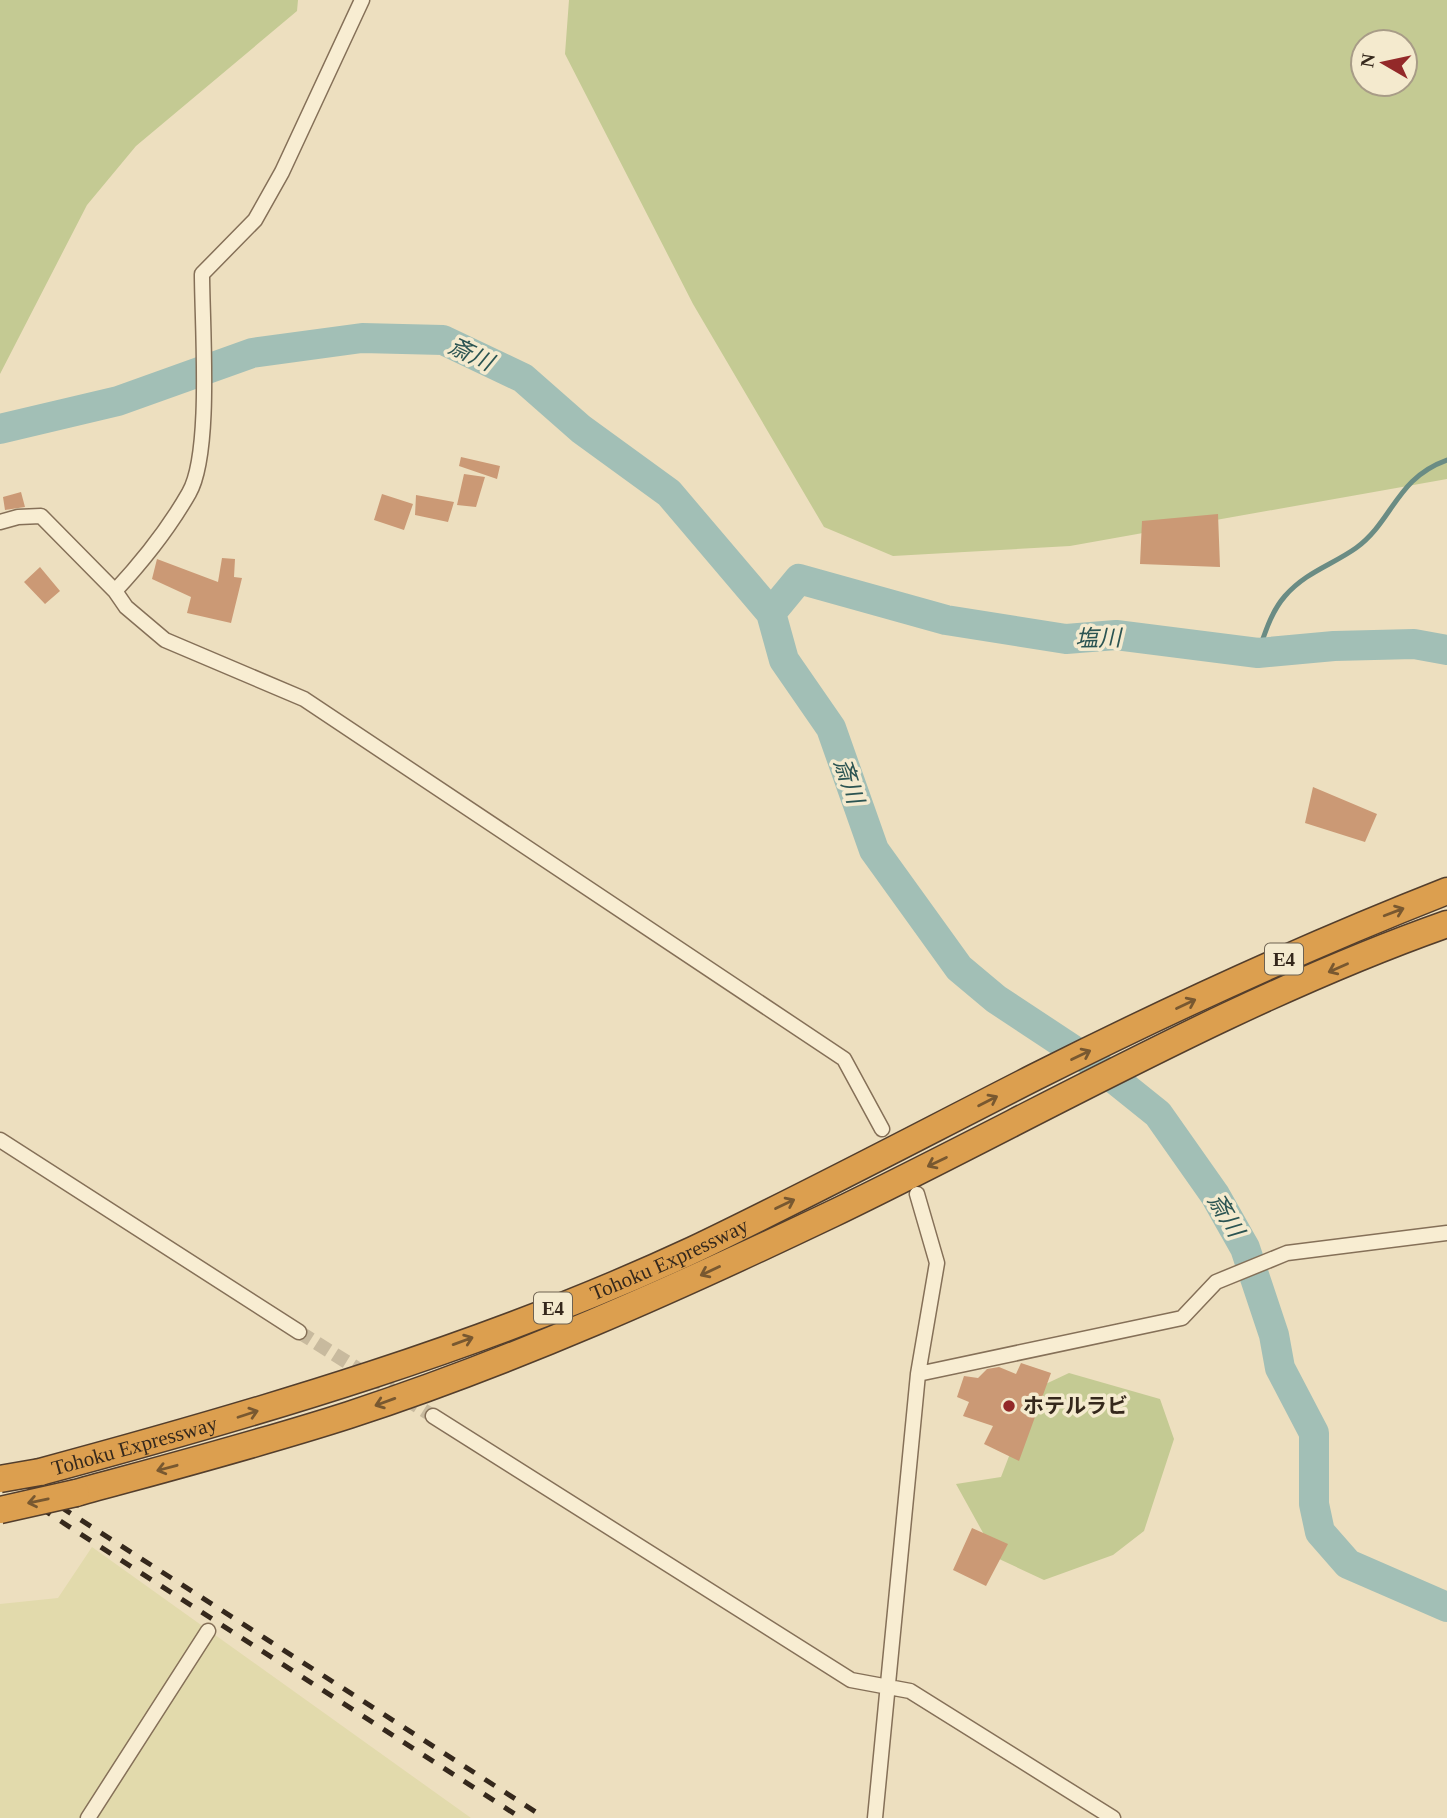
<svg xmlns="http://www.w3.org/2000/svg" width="1447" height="1818" viewBox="0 0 1447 1818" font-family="'Times New Roman','Noto Sans JP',serif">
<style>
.farmland{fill:#e2daac}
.green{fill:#c4ca93;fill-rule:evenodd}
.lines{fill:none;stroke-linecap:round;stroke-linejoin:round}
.stream{stroke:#6a8c84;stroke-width:5}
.river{stroke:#a2bfb6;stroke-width:30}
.building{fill:#cb9975}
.minor-tunnel{stroke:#c8ba9e;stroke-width:14;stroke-dasharray:14 7;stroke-linecap:butt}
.minor-casing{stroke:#857058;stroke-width:17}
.motorway-casing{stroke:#533e2c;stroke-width:29}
.minor{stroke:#f8edd2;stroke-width:14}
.motorway{stroke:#dc9f4f;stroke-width:26}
.rail{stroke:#35281c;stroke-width:5;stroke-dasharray:12 12;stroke-linecap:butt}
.motorway-bridge-casing{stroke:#533e2c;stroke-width:29;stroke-linecap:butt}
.motorway-bridge{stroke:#dc9f4f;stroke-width:26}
.oneway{stroke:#785830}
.poi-dot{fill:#932929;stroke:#f4eace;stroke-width:2.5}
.labels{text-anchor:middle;stroke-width:7;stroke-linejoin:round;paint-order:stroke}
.shield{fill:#f4eace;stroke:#6e6251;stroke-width:2}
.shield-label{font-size:19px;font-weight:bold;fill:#35281c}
.street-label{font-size:21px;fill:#35281c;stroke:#f4eace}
.poi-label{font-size:21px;font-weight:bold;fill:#35281c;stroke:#f4eace;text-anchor:start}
.water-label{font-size:23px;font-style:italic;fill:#2b5452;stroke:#f4eace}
</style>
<rect width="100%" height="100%" fill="#eddfbf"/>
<!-- farmland -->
<path class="farmland" d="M 92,1547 L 471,1818 L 0,1818 L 0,1604 L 58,1598 Z"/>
<!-- green -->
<path class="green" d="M 0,0 L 298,0 L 297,11 L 136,146 L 87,205 L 0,374 Z
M 569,0 L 1447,0 L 1447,479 L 1070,546 L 893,556 L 824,527 L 693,304 L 565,54 ZM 1363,42 L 1405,42 L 1405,84 L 1363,84 Z
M 1069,1373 L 1160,1399 L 1174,1439 L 1144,1531 L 1113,1555 L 1044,1580 L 997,1558 L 956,1484 L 1001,1477 L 1035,1389 Z"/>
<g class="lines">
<!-- stream -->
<path class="stream" d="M 1258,653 C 1265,633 1271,612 1285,596 C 1306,572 1332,565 1356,548 C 1393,521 1396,478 1447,460"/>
<!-- river -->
<path class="river" d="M 0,429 L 118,401 L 252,353 L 362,338 L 443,340 L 523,378 L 581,429 L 669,493 L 771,613 L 784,660 L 831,728 L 874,850 L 959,968 L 996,999 L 1102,1069 L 1158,1114 L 1215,1195 L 1245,1248 L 1274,1335 L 1280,1368 L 1314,1433 L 1314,1504 L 1320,1532 L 1348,1564 L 1447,1607
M 771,613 L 799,579 L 946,620 L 1066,639 L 1116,635 L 1258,653 L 1334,646 L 1414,644 L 1447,650"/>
</g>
<!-- building -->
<path class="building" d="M 461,457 L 500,466 L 497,479 L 459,466 Z
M 464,474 L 485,477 L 476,507 L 457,505 Z
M 21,492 L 25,507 L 5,510 L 3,497 Z
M 382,494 L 413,504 L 404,530 L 374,520 Z
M 416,495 L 454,502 L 448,522 L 415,515 Z
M 1218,514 L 1220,567 L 1140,564 L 1142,521 Z
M 222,558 L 235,559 L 234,577 L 242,578 L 231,623 L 187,613 L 191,597 L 152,579 L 157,559 L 218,582 Z
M 40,567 L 60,591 L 45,604 L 24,582 Z
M 1313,787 L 1377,814 L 1365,842 L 1305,823 Z
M 1021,1363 L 1051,1373 L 1019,1461 L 984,1444 L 993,1426 L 963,1416 L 969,1402 L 957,1397 L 964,1376 L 978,1378 L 987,1369 L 999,1367 L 1016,1374 Z
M 972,1528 L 1008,1544 L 986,1586 L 953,1570 Z"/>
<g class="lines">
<!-- minor-tunnel -->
<path class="minor-tunnel" d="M 299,1332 L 433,1416"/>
<defs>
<path id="minor" d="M 0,522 L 18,517 L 41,516 L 115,591 L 126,607 L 165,640 L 304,699 L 844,1059 L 882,1129
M 115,591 C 142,562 169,528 189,493 C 212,453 202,325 202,274 L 255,220 L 282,172 L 362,0
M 0,1140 L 299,1332
M 918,1374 L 1182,1318 L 1216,1282 L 1287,1253 L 1447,1233
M 433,1416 L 851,1680 L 910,1691 L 1113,1818
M 88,1818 L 208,1631
M 875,1818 L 918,1374 L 937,1263 L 917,1194"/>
<g id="motorway">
<path id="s1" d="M 40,1472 C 259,1413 487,1346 693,1250 C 808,1195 921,1135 1035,1077 C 1170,1009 1307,946 1447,891"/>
<path d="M 76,1493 C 167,1468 259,1444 349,1415 C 514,1361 675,1289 832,1214 C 1033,1117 1237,998 1447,924"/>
</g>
</defs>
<!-- minor casing -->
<use href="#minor" class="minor-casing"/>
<!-- motorway casing -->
<use href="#motorway" class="motorway-casing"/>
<!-- minor -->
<use href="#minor" class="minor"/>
<!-- motorway -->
<use href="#motorway" class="motorway"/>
<!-- rail -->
<path class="rail" d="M 0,1468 L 545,1818
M 0,1482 L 521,1818"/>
<defs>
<path id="motorway-bridge" d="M 0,1479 L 40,1472
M 0,1510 L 76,1493"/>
</defs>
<!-- motorway-bridge casing -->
<use href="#motorway-bridge" class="motorway-bridge-casing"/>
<!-- motorway-bridge -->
<use href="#motorway-bridge" class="motorway-bridge"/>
</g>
<!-- one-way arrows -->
<defs><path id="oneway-shaft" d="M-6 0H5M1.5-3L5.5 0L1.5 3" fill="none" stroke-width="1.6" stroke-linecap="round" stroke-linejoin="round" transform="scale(1.75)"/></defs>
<g class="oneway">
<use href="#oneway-shaft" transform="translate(1394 912) rotate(-21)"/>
<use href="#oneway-shaft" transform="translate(1338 968) rotate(156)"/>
<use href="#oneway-shaft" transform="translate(1186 1004) rotate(-25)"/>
<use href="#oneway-shaft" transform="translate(1081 1055) rotate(-26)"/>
<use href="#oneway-shaft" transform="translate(988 1101) rotate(-27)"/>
<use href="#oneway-shaft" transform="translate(937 1162) rotate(154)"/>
<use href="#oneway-shaft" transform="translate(785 1204) rotate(-26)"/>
<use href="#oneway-shaft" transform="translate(710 1271) rotate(155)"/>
<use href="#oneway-shaft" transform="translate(463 1341) rotate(-20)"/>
<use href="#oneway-shaft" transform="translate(385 1402) rotate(160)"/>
<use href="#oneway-shaft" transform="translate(248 1414) rotate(-18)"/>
<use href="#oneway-shaft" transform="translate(167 1468) rotate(165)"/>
<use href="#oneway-shaft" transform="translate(38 1501) rotate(168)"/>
</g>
<!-- markers -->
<circle class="poi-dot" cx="1009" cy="1406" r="7"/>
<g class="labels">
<!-- shield labels -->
<g class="shield">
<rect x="1265" y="943.5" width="38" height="31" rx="5"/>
<rect x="534" y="1292.5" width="38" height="31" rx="5"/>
</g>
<g class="shield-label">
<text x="1284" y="966">E4</text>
<text x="553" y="1315">E4</text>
</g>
<!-- street labels -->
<g class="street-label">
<text dy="7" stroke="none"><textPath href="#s1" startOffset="665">Tohoku Expressway</textPath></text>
<text dy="7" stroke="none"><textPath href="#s1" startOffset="98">Tohoku Expressway</textPath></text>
</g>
<!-- poi labels -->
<g class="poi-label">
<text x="1023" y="1413">ホテルラビ</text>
</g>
<!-- water labels -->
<g class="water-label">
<text transform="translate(471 354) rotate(25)" y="8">斎川</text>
<text transform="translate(1098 638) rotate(-1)" y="8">塩川</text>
<text transform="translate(849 781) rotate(71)" y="8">斎川</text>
<text transform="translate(1226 1215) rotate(59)" y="8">斎川</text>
</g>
</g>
<!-- north arrow -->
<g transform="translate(1384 63) rotate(279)"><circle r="33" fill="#f4eace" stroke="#a89c87" stroke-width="2"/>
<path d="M0-5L12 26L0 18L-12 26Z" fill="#932929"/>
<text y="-10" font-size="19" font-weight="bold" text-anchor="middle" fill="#35281c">N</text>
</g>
</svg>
